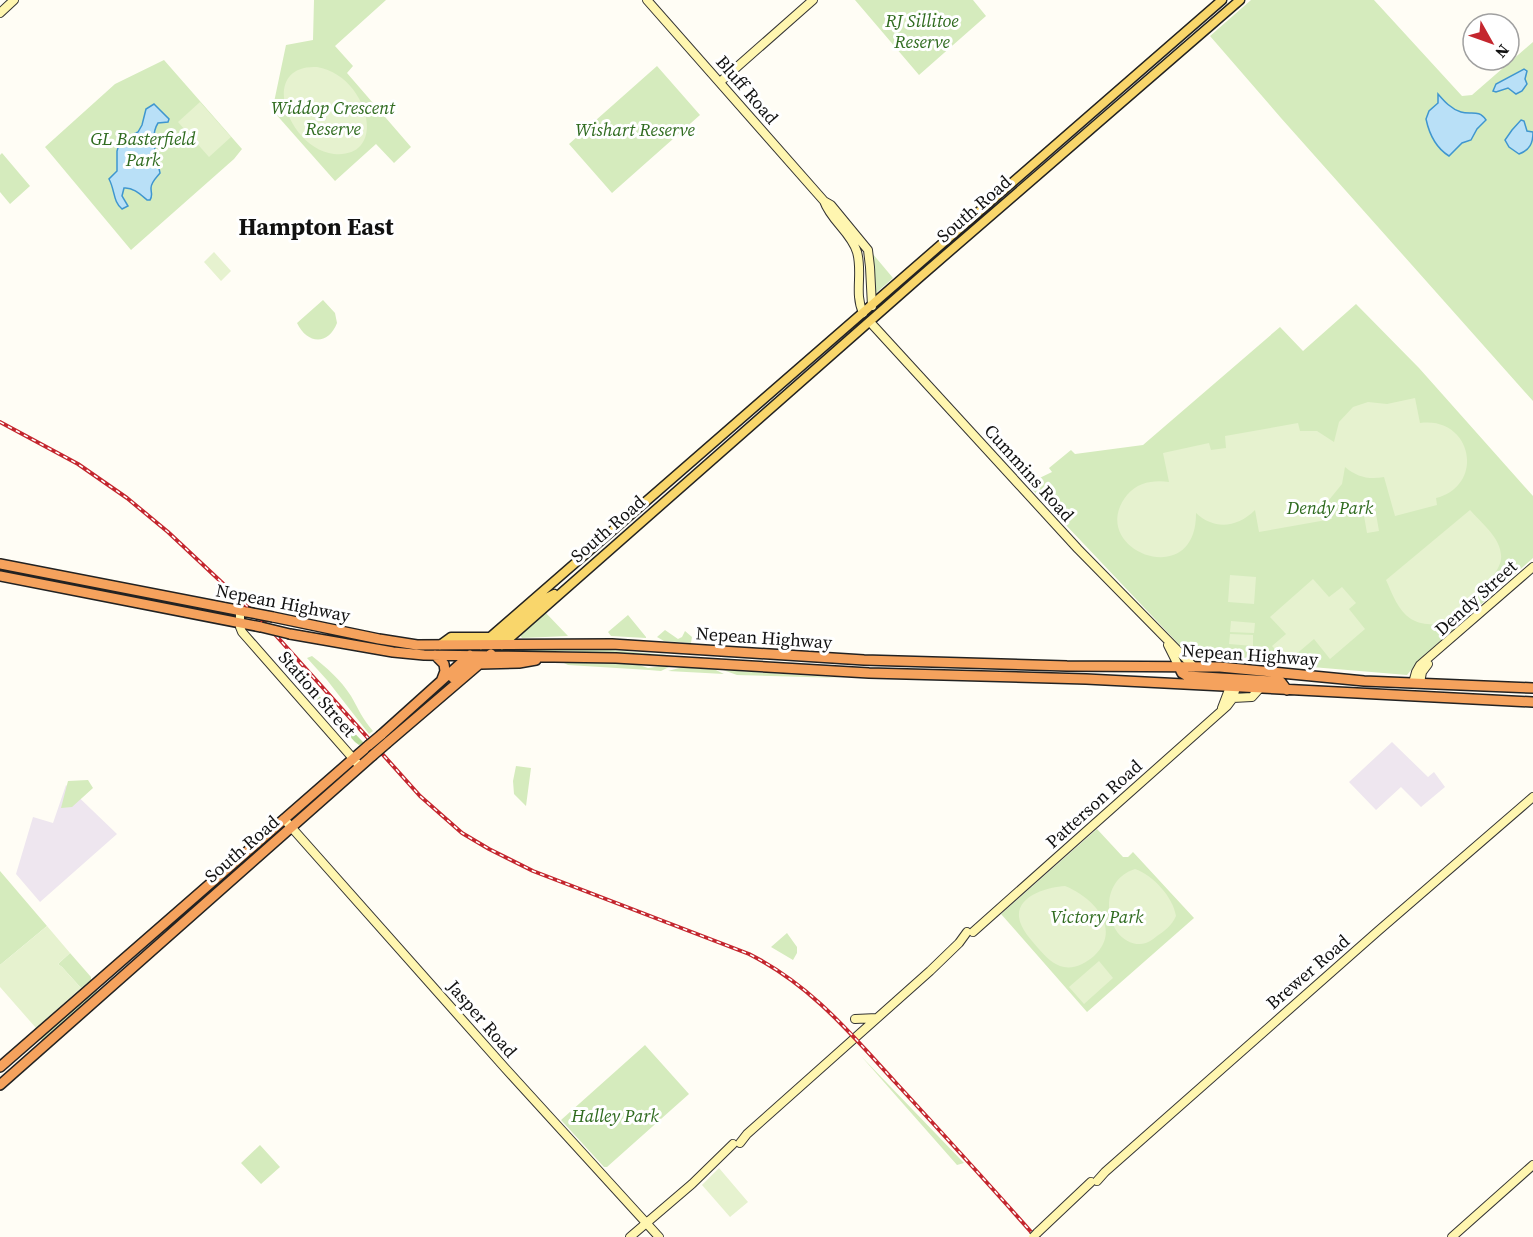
<svg xmlns="http://www.w3.org/2000/svg" width="1533" height="1237" viewBox="0 0 1533 1237" font-family="'Source Serif 4',serif">
<style>
.industrial{fill:#eee6ef}
.green{fill:#d5ebbd}
.forest{fill:#b9dc9c}
.pitch{fill:#e6f2cf}
.water{fill:#b9e0f7;stroke:#3f96cf;stroke-width:1.5}
.lines{fill:none;stroke-linecap:round;stroke-linejoin:round}
.secondary-casing{stroke:#333;stroke-width:10}
.primary-casing{stroke:#222;stroke-width:11}
.highway-casing{stroke:#222;stroke-width:12}
.secondary{stroke:#fff6b0;stroke-width:8}
.primary{stroke:#f9d66b;stroke-width:8}
.highway{stroke:#f5a25d;stroke-width:9}
.rail-casing{stroke:#c4262e;stroke-width:4}
.rail{stroke:#fff;stroke-width:1.5;stroke-dasharray:4.5;stroke-linecap:butt}
.secondary-bridge-casing{stroke:#333;stroke-width:10;stroke-linecap:butt}
.highway-bridge-casing{stroke:#222;stroke-width:12;stroke-linecap:butt}
.secondary-bridge{stroke:#fff6b0;stroke-width:8}
.highway-bridge{stroke:#f5a25d;stroke-width:9}
.labels{text-anchor:middle;stroke-width:6;stroke-linejoin:round;paint-order:stroke}
.park-label{font-size:18px;font-style:italic;fill:#2f6b1f;stroke:#fff}
.street-label{font-size:18px;fill:#111;stroke:#fff}
.district-label{font-size:24px;font-weight:bold;fill:#111;stroke:#fff}
</style>
<rect width="100%" height="100%" fill="#fffdf5"/>
<!-- industrial -->
<path class="industrial" d="M 1392,742 L 1428,777 L 1434,772 L 1445,787 L 1421,807 L 1401,787 L 1376,810 L 1349,782 Z
M 66,785 L 117,834 L 40,902 L 16,874 L 33,817 L 53,823 Z"/>
<!-- green -->
<path class="green" d="M 314,0 L 386,0 L 335,46 L 353,66 L 347,73 L 411,147 L 394,163 L 376,144 L 335,181 L 274,112 L 273,107 L 286,45 L 313,40 Z
M 855,0 L 973,0 L 986,16 L 919,75 Z
M 1251,0 L 1374,0 L 1462,96 L 1472,95 L 1533,42 L 1533,401 L 1281,118 L 1210,36 Z
M 164,60 L 242,149 L 234,159 L 131,250 L 45,147 L 115,84 Z
M 657,66 L 700,115 L 612,193 L 569,144 Z
M 2,153 L 30,186 L 10,204 L 0,192 L 0,155 Z
M 872,253 L 893,278 L 876,293 L 872,258 Z
M 323,300 L 335,313 L 337,323 C 328,346 307,344 297,323 Z
M 1356,304 L 1419,368 L 1533,496 L 1533,558 L 1420,659 L 1407,675 L 1191,657 L 1027,484 L 1052,472 L 1049,468 L 1071,450 L 1075,454 L 1143,445 L 1280,327 L 1303,351 Z
M 0,567 L 120,591 L 220,614 L 31,578 L 0,570 Z
M 545,612 L 568,636 L 522,638 L 519,634 Z
M 628,615 L 646,637 L 646,638 L 611,636 L 608,632 Z
M 665,630 L 678,639 L 682,637 L 685,631 L 692,637 L 691,643 L 664,641 L 657,637 Z
M 588,648 L 667,655 L 667,657 L 566,651 L 509,651 Z
M 312,656 C 326,667 341,680 351,696 C 358,708 363,720 373,731 L 369,734 L 327,680 L 307,658 Z
M 562,662 L 636,664 L 648,668 L 662,666 L 669,667 L 661,671 L 649,670 L 568,665 Z
M 683,667 L 714,669 L 724,674 L 668,671 Z
M 723,670 L 842,678 L 737,675 Z
M 516,766 L 531,768 L 526,806 L 514,794 L 513,781 Z
M 88,780 L 93,788 L 72,807 L 61,808 L 68,781 Z
M 1097,829 L 1123,857 L 1128,857 L 1133,852 L 1194,918 L 1087,1012 L 1001,914 Z
M 0,871 L 47,926 L 0,965 Z
M 787,933 L 797,947 L 797,953 L 793,960 L 771,947 Z
M 70,953 L 91,977 L 91,980 L 81,988 L 62,967 L 58,964 Z
M 96,989 L 98,992 L 95,996 L 44,1041 L 42,1041 L 40,1037 Z
M 645,1045 L 689,1094 L 607,1167 L 604,1167 L 561,1120 Z
M 861,1056 L 964,1163 L 957,1165 Z
M 260,1145 L 280,1167 L 261,1184 L 241,1163 Z"/>
<!-- forest -->
<path class="forest" d="M 302,678 L 362,741 L 364,743 L 359,745 L 355,742 L 308,691 Z"/>
<!-- pitch -->
<path class="pitch" d="M 317,67 C 368,75 390,159 334,154 C 288,149 257,64 317,67 Z
M 200,102 L 231,137 L 209,157 L 178,122 Z
M 214,252 L 231,271 L 221,281 L 204,262 Z
M 1415,398 L 1420,423 C 1472,416 1486,485 1436,498 L 1437,505 L 1395,516 L 1384,477 C 1369,480 1357,477 1345,467 L 1342,484 L 1329,500 L 1332,519 L 1259,532 L 1255,510 C 1237,528 1214,530 1196,513 C 1197,594 1084,549 1127,495 C 1138,482 1154,480 1169,482 L 1163,453 L 1209,443 L 1211,450 L 1226,448 L 1225,436 L 1298,423 L 1300,431 L 1317,431 L 1334,442 L 1339,422 L 1353,407 L 1368,402 L 1387,404 Z
M 1375,508 L 1379,531 L 1367,533 L 1363,510 Z
M 1470,510 C 1481,523 1503,539 1501,559 C 1500,577 1454,618 1437,623 C 1429,626 1418,623 1411,619 C 1398,611 1392,593 1386,580 Z
M 1230,575 L 1256,577 L 1254,604 L 1228,602 Z
M 1313,579 L 1329,597 L 1342,587 L 1356,603 L 1349,609 L 1365,629 L 1330,659 L 1314,639 L 1287,662 L 1272,646 L 1286,634 L 1270,617 Z
M 1231,621 L 1255,623 L 1254,633 L 1230,632 Z
M 1230,634 L 1253,635 L 1253,646 L 1229,644 Z
M 1135,869 C 1153,875 1173,897 1176,916 C 1172,925 1165,931 1157,936 C 1152,940 1147,944 1140,944 C 1106,944 1094,882 1135,869 Z
M 1065,886 C 1093,897 1123,929 1094,956 C 1086,963 1075,969 1064,967 C 1053,965 1045,956 1038,948 C 1031,940 1020,928 1019,917 C 1017,895 1049,887 1065,886 Z
M 47,926 L 70,953 L 58,964 L 62,967 L 81,988 L 36,1028 L 0,987 L 0,965 Z
M 1099,961 L 1113,978 L 1084,1004 L 1069,987 Z
M 719,1168 L 748,1202 L 730,1217 L 702,1185 Z"/>
<!-- water -->
<path class="water" d="M 1524,69 L 1527,71 L 1525,79 L 1527,84 L 1522,91 L 1516,94 L 1508,88 L 1496,92 L 1493,91 L 1496,84 Z
M 1438,94 C 1444,101 1451,109 1461,112 C 1471,115 1479,109 1486,120 L 1477,129 L 1471,140 L 1462,143 L 1449,156 C 1436,148 1429,133 1426,119 L 1429,111 L 1438,103 Z
M 154,104 L 169,119 L 168,122 L 158,123 C 149,137 157,158 160,173 C 157,177 151,182 151,188 C 151,194 153,195 150,200 L 147,200 C 141,195 133,187 124,188 L 122,196 L 128,206 L 122,209 C 113,202 115,190 109,179 L 117,171 L 117,151 L 120,141 L 138,132 L 142,125 L 146,109 Z
M 1521,120 L 1524,121 L 1527,131 L 1533,132 C 1533,143 1530,150 1519,154 L 1509,147 L 1505,140 L 1512,130 Z"/>
<g class="lines">
<defs>
<path id="secondary" d="M 647,0 L 824,201 L 831,205 L 868,250 L 870,267 L 872,306
M 0,13 L 14,0
M 720,82 L 813,0
M 824,201 C 831,221 851,232 857,252 C 863,273 854,293 863,313
M 870,322 L 1078,549 L 1194,667
M 240,611 L 240,627 L 242,632 L 357,763
M 1168,645 L 1179,667
M 1413,683 L 1416,672 L 1420,665 L 1533,567
M 1420,683 L 1422,672 L 1428,664
M 1233,698 L 1252,697 L 1260,688
M 1222,708 L 1230,687
M 284,819 L 505,1068 L 659,1237
M 973,932 L 1227,706 L 1233,698 L 1236,687
M 855,1019 L 877,1018
M 740,1143 L 747,1134 L 930,971 L 959,943 L 967,932
M 1097,1181 L 1105,1172 L 1378,931 L 1533,797
M 1037,1233 L 1091,1182
M 630,1237 L 692,1184 L 733,1144
M 1452,1237 L 1533,1165"/>
<path id="primary" d="M 440,645 L 451,637 L 491,637
M 481,645 L 1222,0
M 491,645 L 546,598 L 554,594
M 502,645 L 920,277 L 1240,0"/>
<path id="highway" d="M 0,564 L 247,612
M 0,576 L 261,627
M 273,617 L 379,639 L 417,645 L 612,644 L 864,660 L 1067,666 L 1220,667 L 1364,681 L 1533,688
M 290,634 L 393,652 L 424,655 L 616,658 L 869,673 L 1086,679 L 1533,702
M 435,655 L 444,664 L 445,671 L 442,679
M 481,664 L 519,663 L 536,660
M 1179,667 L 1182,673 L 1187,676 L 1274,681 L 1281,682 L 1287,690
M 453,678 L 476,657
M 381,735 L 470,655
M 387,743 L 491,654
M 0,1067 L 369,745
M 0,1085 L 372,756"/>
</defs>
<!-- secondary casing -->
<use href="#secondary" class="secondary-casing"/>
<!-- primary casing -->
<use href="#primary" class="primary-casing"/>
<!-- highway casing -->
<use href="#highway" class="highway-casing"/>
<!-- secondary -->
<use href="#secondary" class="secondary"/>
<!-- primary -->
<use href="#primary" class="primary"/>
<!-- highway -->
<use href="#highway" class="highway"/>
<defs>
<path id="rail" d="M 0,422 L 78,464 L 127,498 L 168,532 L 263,621 L 420,796 L 462,833 L 489,849 L 533,871 L 749,954 C 812,986 850,1033 896,1083 C 942,1133 987,1182 1032,1233"/>
</defs>
<!-- rail casing -->
<use href="#rail" class="rail-casing"/>
<!-- rail -->
<use href="#rail" class="rail"/>
<defs>
<path id="secondary-bridge" d="M 1033,1237 L 1037,1233"/>
<path id="highway-bridge" d="M 247,612 L 273,617
M 261,627 L 290,634
M 369,745 L 381,735
M 372,756 L 387,743"/>
</defs>
<!-- secondary-bridge casing -->
<use href="#secondary-bridge" class="secondary-bridge-casing"/>
<!-- highway-bridge casing -->
<use href="#highway-bridge" class="highway-bridge-casing"/>
<!-- secondary-bridge -->
<use href="#secondary-bridge" class="secondary-bridge"/>
<!-- highway-bridge -->
<use href="#highway-bridge" class="highway-bridge"/>
</g>
<g class="labels">
<!-- park labels -->
<g class="park-label">
<text x="922" y="27">RJ Sillitoe<tspan x="922" dy="21">Reserve</tspan></text>
<text x="333" y="114">Widdop Crescent<tspan x="333" dy="21">Reserve</tspan></text>
<text x="635" y="136">Wishart Reserve</text>
<text x="143" y="145">GL Basterfield<tspan x="143" dy="21">Park</tspan></text>
<text x="1330" y="514">Dendy Park</text>
<text x="1097" y="923">Victory Park</text>
<text x="615" y="1122">Halley Park</text>
</g>
<!-- street labels -->
<g class="street-label">
<text transform="translate(747 90) rotate(49)" y="6">Bluff Road</text>
<text transform="translate(974 209) rotate(-41)" y="6">South Road</text>
<text transform="translate(1029 473) rotate(48)" y="6">Cummins Road</text>
<text transform="translate(608 529) rotate(-41)" y="6">South Road</text>
<text transform="translate(1476 598) rotate(-42)" y="6">Dendy Street</text>
<text transform="translate(283 603) rotate(11)" y="6">Nepean Highway</text>
<text transform="translate(764 638) rotate(4)" y="6">Nepean Highway</text>
<text transform="translate(1250 655) rotate(4)" y="6">Nepean Highway</text>
<text transform="translate(317 694) rotate(49)" y="6">Station Street</text>
<text transform="translate(1094 804) rotate(-42)" y="6">Patterson Road</text>
<text transform="translate(242 849) rotate(-41)" y="6">South Road</text>
<text transform="translate(1308 972) rotate(-41)" y="6">Brewer Road</text>
<text transform="translate(482 1019) rotate(49)" y="6">Jasper Road</text>
</g>
<!-- district labels -->
<g class="district-label">
<text x="316" y="235">Hampton East</text>
</g>
</g>
<!-- north arrow -->
<g transform="translate(1491 42) rotate(130)"><circle r="28" fill="#ffffff" stroke="#a0a0a0" stroke-width="1.5"/>
<path d="M0-4.5L10 22L0 15L-10 22Z" fill="#c4262e"/>
<text y="-9" font-size="16" font-weight="bold" text-anchor="middle" fill="#111111">N</text>
</g>
</svg>
